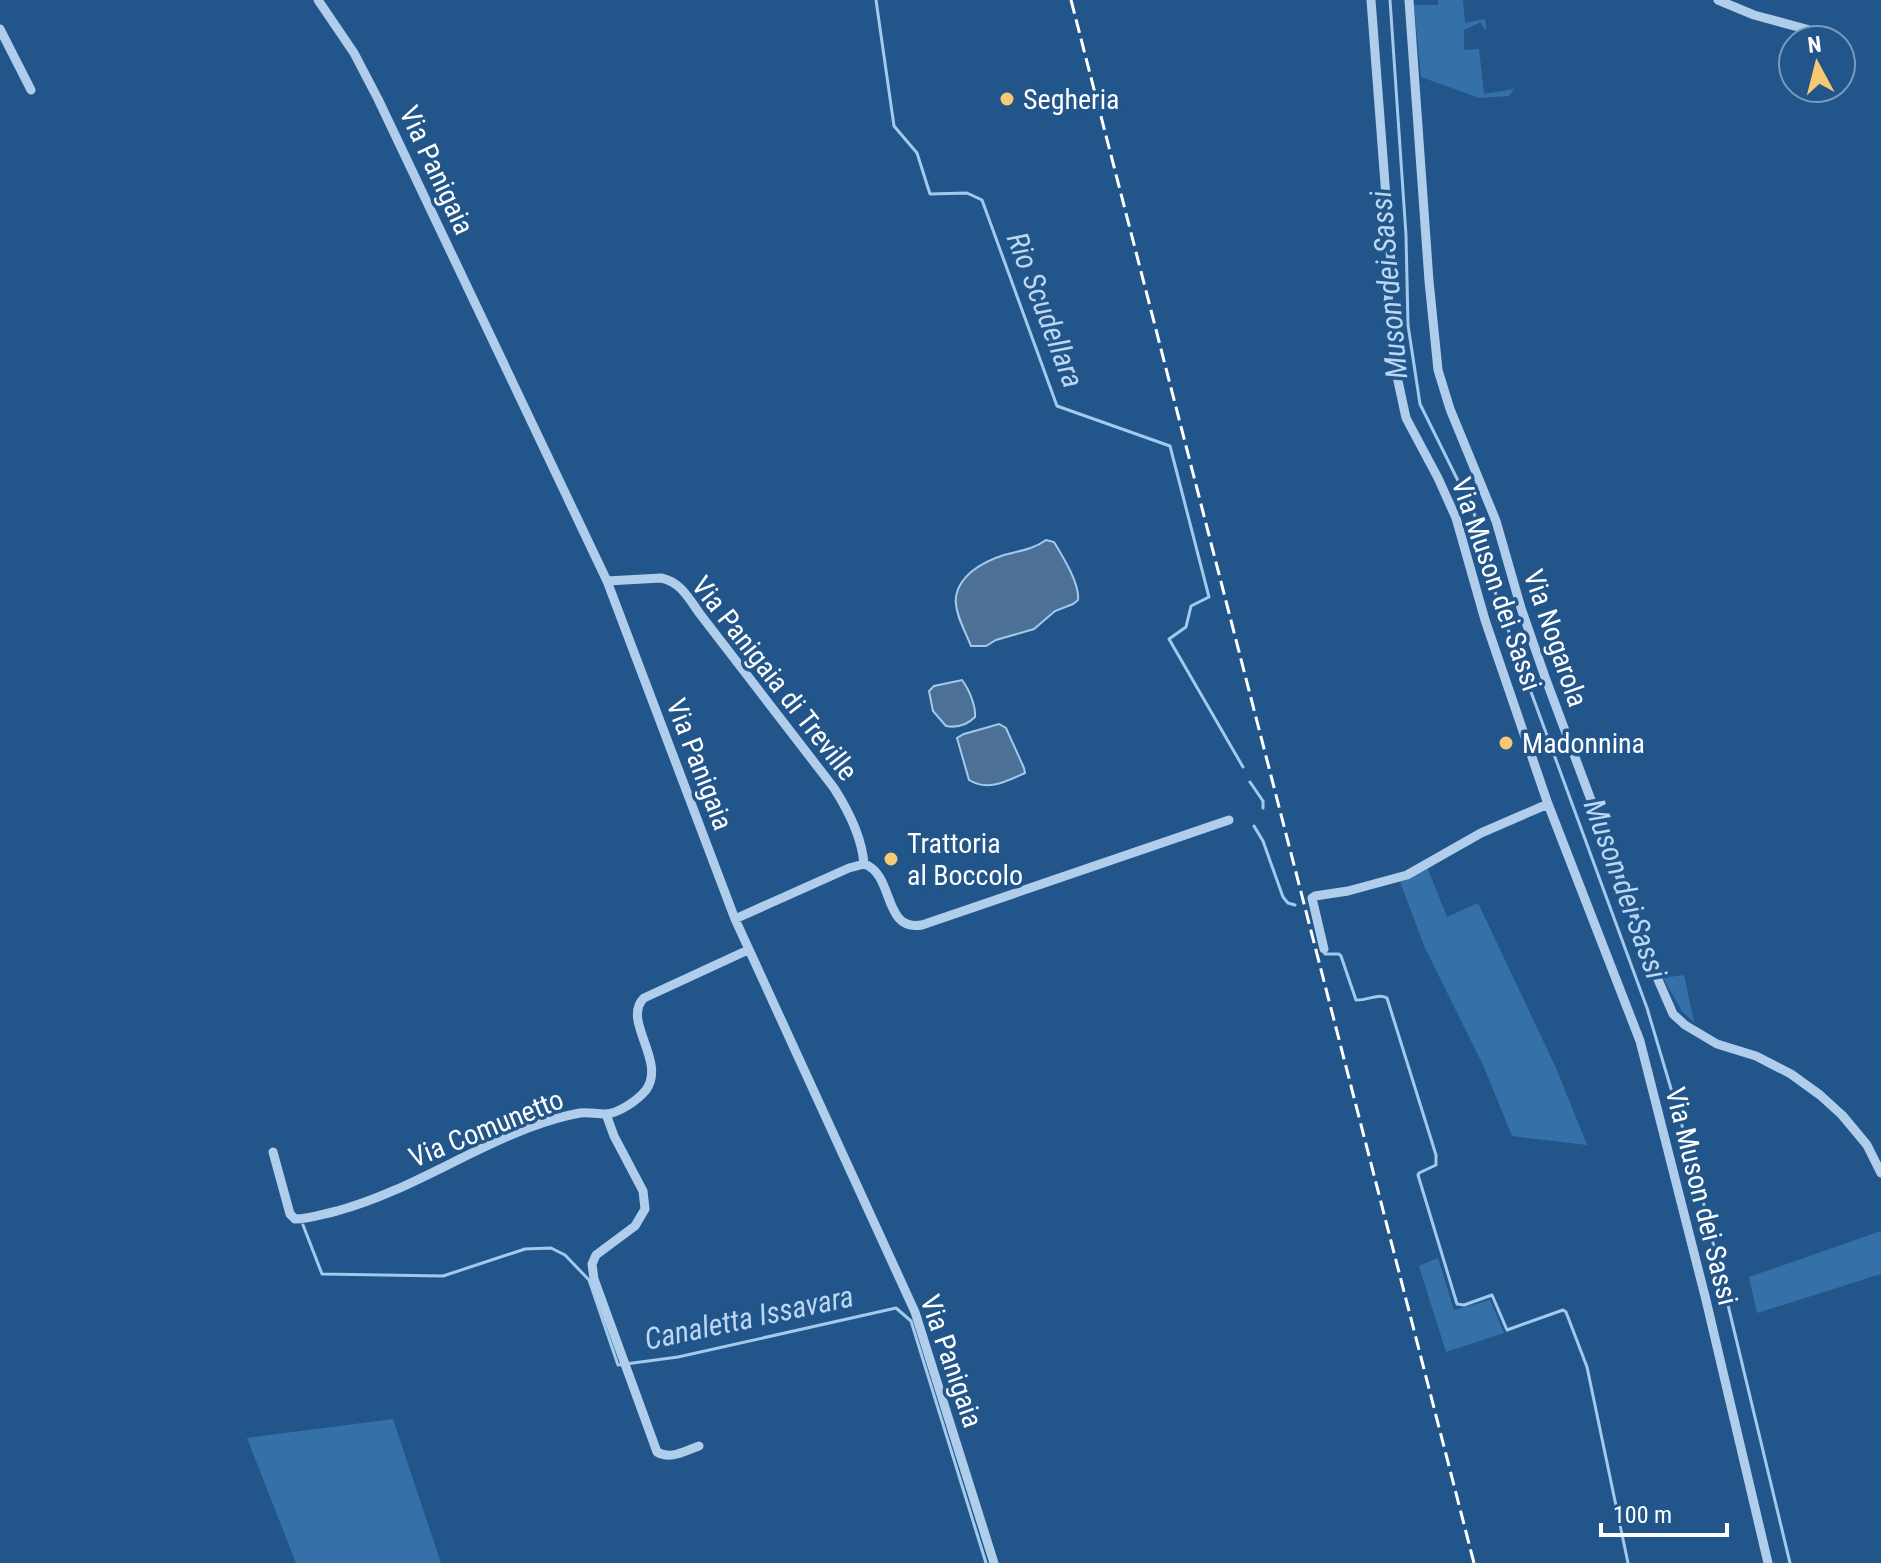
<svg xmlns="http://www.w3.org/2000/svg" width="1881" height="1563" viewBox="0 0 1881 1563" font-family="'Roboto Condensed',sans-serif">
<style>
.green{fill:#3670a8}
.water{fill:#4c7096;stroke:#a3c9ec;stroke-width:2}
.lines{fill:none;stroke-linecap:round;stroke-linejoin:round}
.stream{stroke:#a3c9ec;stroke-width:3}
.minor{stroke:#b0ceeb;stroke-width:9}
.rail{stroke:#fff;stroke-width:3;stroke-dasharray:14 6;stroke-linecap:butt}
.poi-dot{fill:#f7c972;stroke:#22568b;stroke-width:3}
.labels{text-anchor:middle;stroke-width:7;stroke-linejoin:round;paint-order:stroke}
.poi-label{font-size:28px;fill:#fff;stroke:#22568b;text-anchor:start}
.street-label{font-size:28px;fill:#fff;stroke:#22568b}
.water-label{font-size:30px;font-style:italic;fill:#bbd7f2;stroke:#22568b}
</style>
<rect width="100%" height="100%" fill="#22568b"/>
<!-- green -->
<path class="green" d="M 1438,0 L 1463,0 L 1465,23 L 1485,19 L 1486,29 L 1484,29 L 1481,22 L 1464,30 L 1464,50 L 1479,49 L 1484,94 L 1514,89 L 1509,96 L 1479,98 L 1421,77 L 1414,5 L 1438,5 Z
M 1427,867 L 1447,917 L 1478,903 L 1556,1068 L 1587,1145 L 1512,1136 L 1484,1067 L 1425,948 L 1400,882 Z
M 1684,975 L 1694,1022 L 1682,1011 L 1663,978 Z
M 1881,1231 L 1881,1274 L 1757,1313 L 1749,1277 Z
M 1438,1258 L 1454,1310 L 1490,1300 L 1504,1333 L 1446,1352 L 1419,1266 Z
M 393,1419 L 441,1563 L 296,1563 L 247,1438 Z"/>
<!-- water -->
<path class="water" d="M 1046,540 L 1054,542 C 1063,557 1080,584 1078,600 L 1073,604 L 1055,611 L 1034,629 L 996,640 L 986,646 L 971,646 C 960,618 943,597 971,572 C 981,564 991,559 1004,555 C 1019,551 1034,549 1046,540 Z
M 962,680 C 969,689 976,706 975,717 C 967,725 957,728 946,726 L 933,711 L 929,691 L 934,686 Z
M 999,724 L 1006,728 L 1024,768 L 1025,773 C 1007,781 988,792 969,780 L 957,738 L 964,734 Z"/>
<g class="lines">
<!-- stream -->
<path class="stream" d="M 876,0 L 894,126 L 917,153 L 930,194 L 967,193 L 982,200 L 1057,406 L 1170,446 L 1209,597 L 1191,606 L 1186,627 L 1169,639 L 1243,767
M 1390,0 L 1406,235 L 1408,325 L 1420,404 L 1474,513 L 1498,602 L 1647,1008 L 1697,1176 L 1790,1563
M 1250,782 L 1263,801 L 1263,808
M 1254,826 L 1263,841 L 1283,897 L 1288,903 L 1295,905
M 1325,954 L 1339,954 L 1341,956 L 1356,1000 C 1367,1001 1377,993 1387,998 L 1436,1155 L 1436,1165 L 1419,1173 L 1418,1175 L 1457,1304 L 1464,1305 L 1492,1295 L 1507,1330 L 1563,1310 L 1566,1312 L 1587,1367 L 1628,1563
M 303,1225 L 322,1274 L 443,1276 L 525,1249 L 551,1248 L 565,1255 L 589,1280 L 618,1365 L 678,1357 L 896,1308 L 911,1321 L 986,1563"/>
<!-- minor -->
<path class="minor" d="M 318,0 L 354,53 L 378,99 L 607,581 L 735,919 L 915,1312 L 994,1563
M 1371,0 L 1391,263 L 1388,304 L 1398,381 L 1406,418 L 1438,478 L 1456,518 L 1485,620 L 1548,804 L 1640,1041 L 1706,1300 L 1768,1563
M 1409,0 L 1429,281 L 1438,370 L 1450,409 L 1496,521 L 1521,608 L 1545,677 L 1659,982 L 1673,1014 L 1685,1025 L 1717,1044 L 1756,1056 L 1791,1074 L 1820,1095 L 1842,1115 L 1867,1145 L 1881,1173
M 1718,0 L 1754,15 L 1839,38
M 0,29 L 31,90
M 607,581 L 661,578 C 681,582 689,599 700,614 L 834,788 C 848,810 862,838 864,864
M 735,919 L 849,868 L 864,864 C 895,874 882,932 922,925 L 1229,820
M 1324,949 L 1312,898 L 1315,896 L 1348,891 L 1407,875 L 1481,833 L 1548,804
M 606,1114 L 614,1136 L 643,1191 L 645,1209 L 635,1226 L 596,1255 L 592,1264 L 594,1279 L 657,1452 C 671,1460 684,1451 699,1446
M 273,1152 L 290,1214 L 295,1219 C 309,1219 323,1214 337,1211 C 404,1193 463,1153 528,1128 C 544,1122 563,1116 580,1113 C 589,1112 596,1114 605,1114 C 618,1114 638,1100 646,1090 C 667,1061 621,1020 644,998 L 748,950"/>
<!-- rail -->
<path class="rail" d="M 1071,0 L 1474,1563"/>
</g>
<!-- markers -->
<g class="poi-dot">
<circle cx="1007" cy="99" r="8"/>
<circle cx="1506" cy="743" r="8"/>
<circle cx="891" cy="859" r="8"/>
</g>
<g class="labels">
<!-- poi labels -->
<g class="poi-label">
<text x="1023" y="109">Segheria</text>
<text x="1522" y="753">Madonnina</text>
<text x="907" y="853">Trattoria<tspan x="907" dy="32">al Boccolo</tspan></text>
</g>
<!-- street labels -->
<g class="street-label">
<text transform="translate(437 170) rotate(65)" y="10">Via Panigaia</text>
<text transform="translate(1497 584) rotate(71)" y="10">Via Muson dei Sassi</text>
<text transform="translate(1556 638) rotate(71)" y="10">Via Nogarola</text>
<text transform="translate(775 678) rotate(52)" y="10">Via Panigaia di Treville</text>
<text transform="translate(700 764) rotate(69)" y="10">Via Panigaia</text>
<text transform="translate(486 1128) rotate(-22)" y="10">Via Comunetto</text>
<text transform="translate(1702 1196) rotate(76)" y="10">Via Muson dei Sassi</text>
<text transform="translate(952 1361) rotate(71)" y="10">Via Panigaia</text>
</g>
<!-- water labels -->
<g class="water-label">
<text transform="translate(1389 285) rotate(-95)" y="10">Muson dei Sassi</text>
<text transform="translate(1045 310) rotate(69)" y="10">Rio Scudellara</text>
<text transform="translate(1625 889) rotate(70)" y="10">Muson dei Sassi</text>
<text transform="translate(749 1318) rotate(-12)" y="10">Canaletta Issavara</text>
</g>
</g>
<!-- north arrow -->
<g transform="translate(1817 64) rotate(353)"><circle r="38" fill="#22568b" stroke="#7a9ab9" stroke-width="2"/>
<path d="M0-6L14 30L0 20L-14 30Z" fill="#f7c972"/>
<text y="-12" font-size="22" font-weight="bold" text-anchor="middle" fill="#ffffff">N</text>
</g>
<!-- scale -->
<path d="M1601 1523v12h126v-12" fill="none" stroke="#ffffff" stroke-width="4"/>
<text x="1613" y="1523" font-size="24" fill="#ffffff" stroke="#22568b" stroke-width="6" paint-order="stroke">100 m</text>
</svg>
